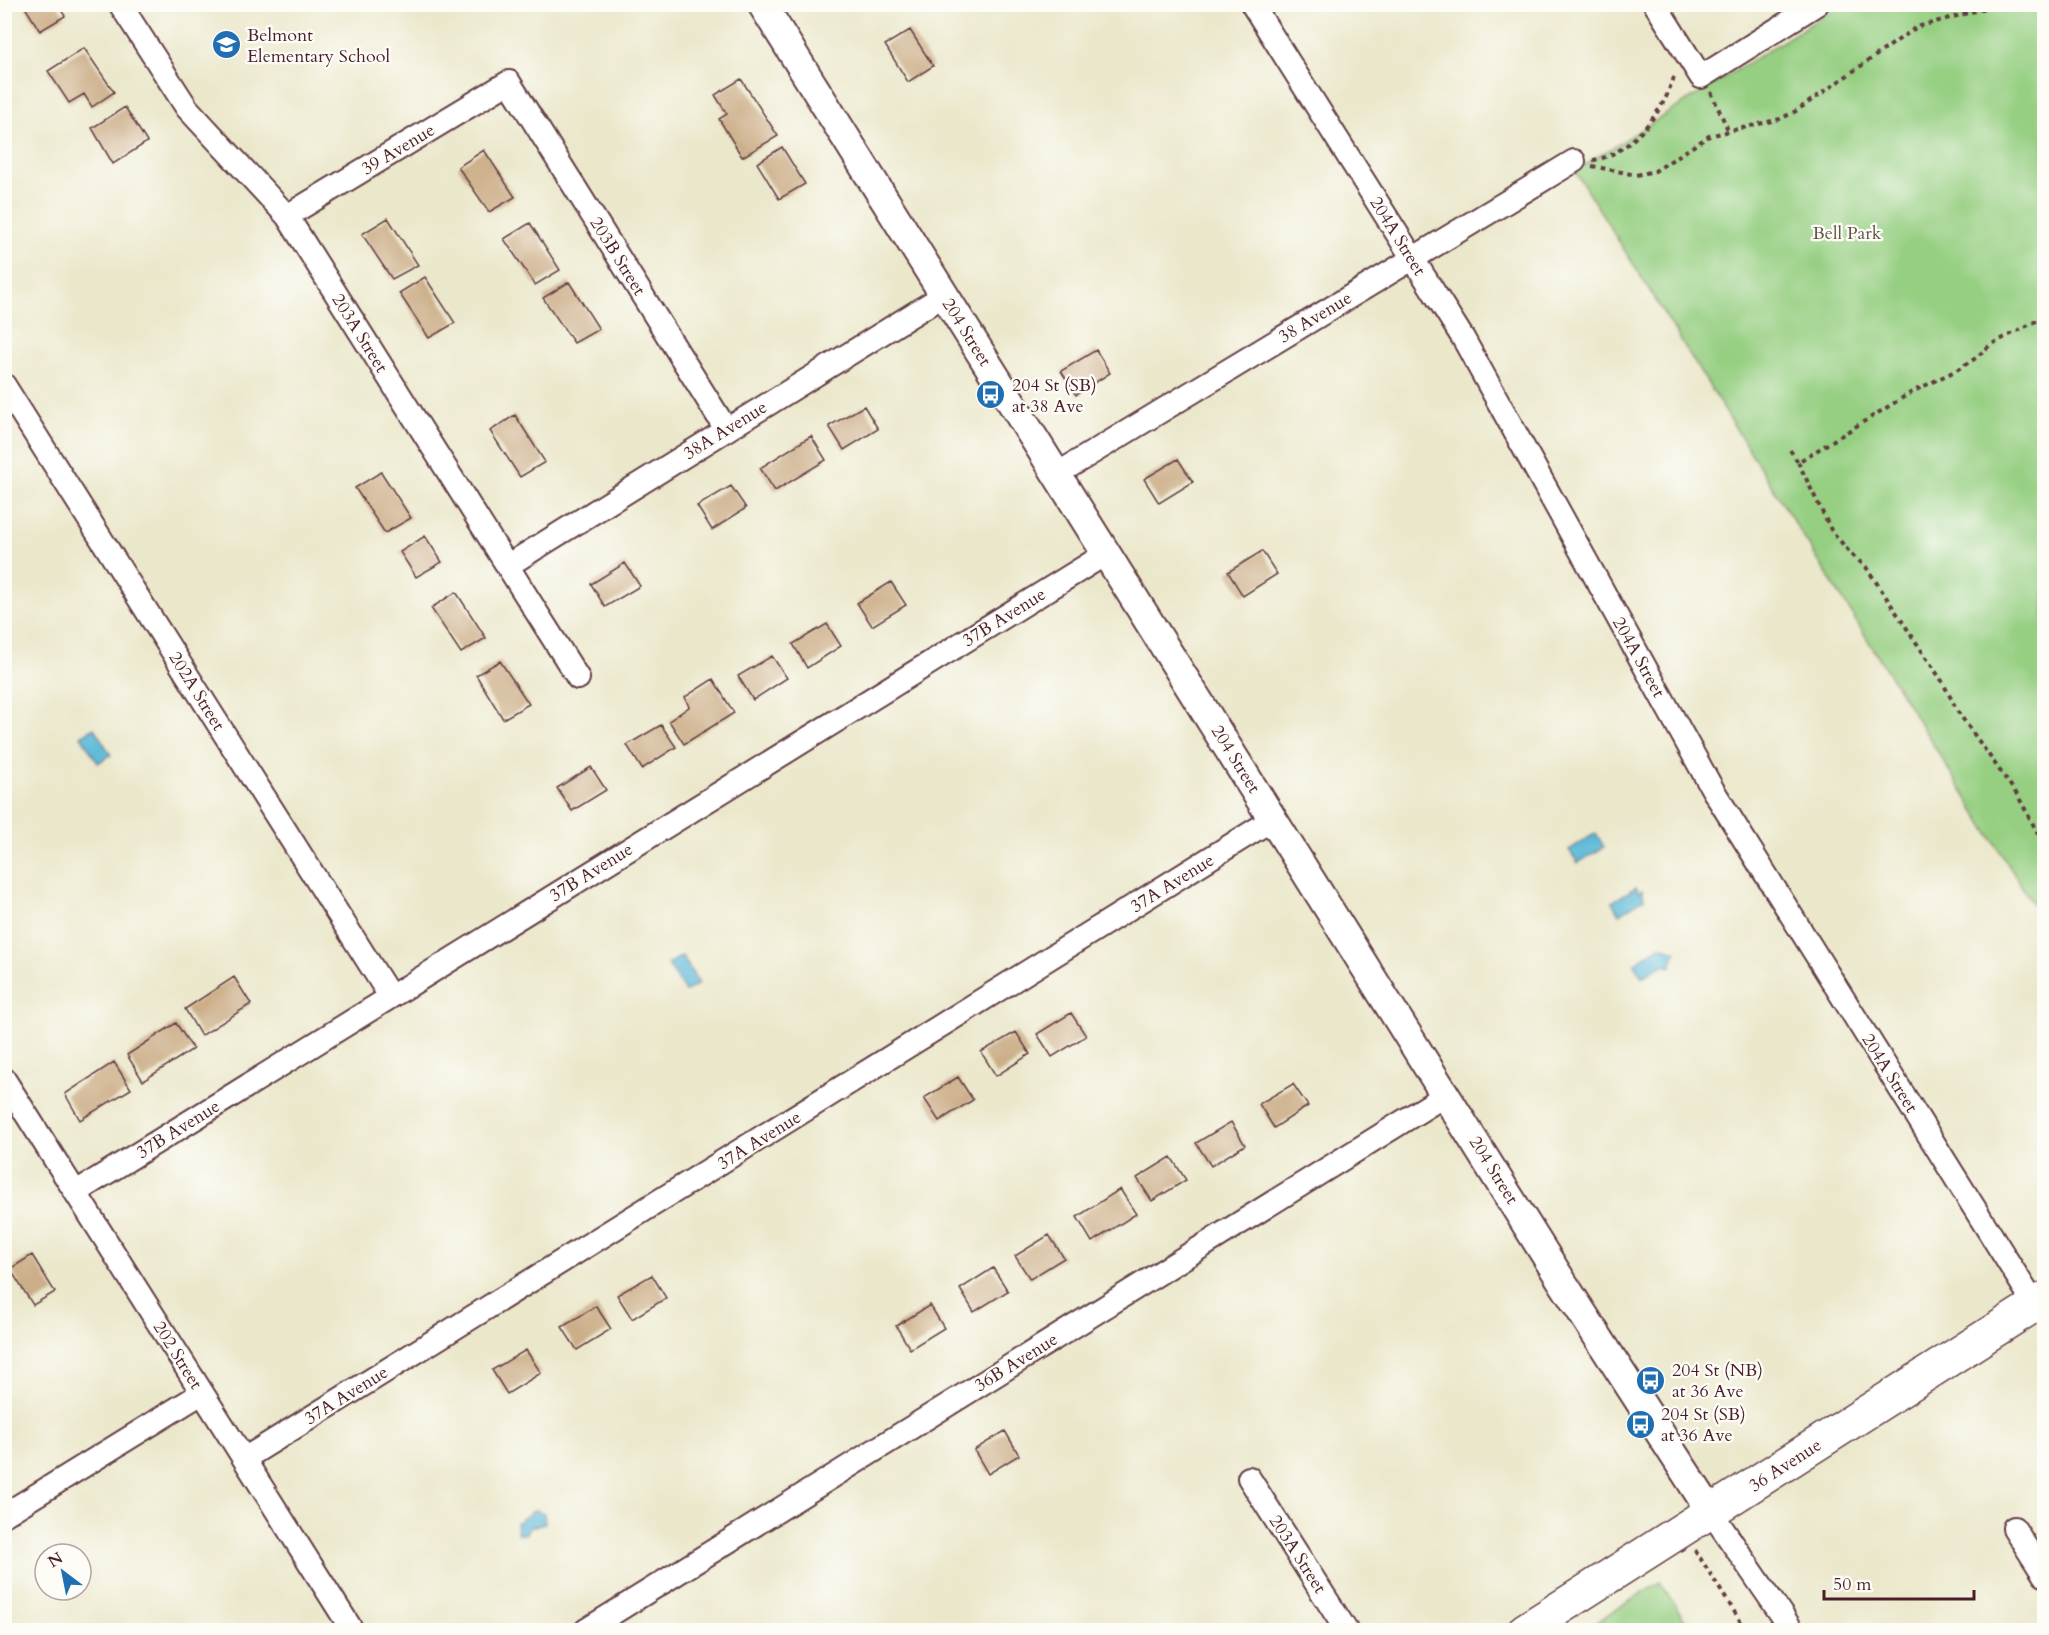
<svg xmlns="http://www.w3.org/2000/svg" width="2049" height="1635" viewBox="0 0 2049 1635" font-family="Cardo,serif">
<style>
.green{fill:#96cf82;stroke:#707756;stroke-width:1.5}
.water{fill:#5ab9d8;stroke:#526c82;stroke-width:1.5}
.building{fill:#ccaf89}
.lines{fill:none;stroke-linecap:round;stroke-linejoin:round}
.minor-casing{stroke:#623d43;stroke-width:26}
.tertiary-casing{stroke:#623d43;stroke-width:32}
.secondary-casing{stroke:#623d43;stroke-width:36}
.path{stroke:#623d43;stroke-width:4;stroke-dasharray:4.5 4.5;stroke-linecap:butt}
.minor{stroke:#fff;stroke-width:22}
.tertiary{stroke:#fff;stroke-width:28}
.secondary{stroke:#fff;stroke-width:33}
.labels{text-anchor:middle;stroke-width:4.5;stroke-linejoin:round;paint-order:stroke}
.poi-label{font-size:18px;fill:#4a1f2b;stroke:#fdfcf7;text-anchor:start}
.street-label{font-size:18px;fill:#4a1f2b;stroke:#fdfcf7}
.park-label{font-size:18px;fill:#615445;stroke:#fdfcf7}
</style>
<rect width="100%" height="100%" fill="#fdfcf7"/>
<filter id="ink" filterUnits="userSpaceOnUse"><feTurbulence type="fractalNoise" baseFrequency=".0167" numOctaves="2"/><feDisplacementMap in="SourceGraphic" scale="12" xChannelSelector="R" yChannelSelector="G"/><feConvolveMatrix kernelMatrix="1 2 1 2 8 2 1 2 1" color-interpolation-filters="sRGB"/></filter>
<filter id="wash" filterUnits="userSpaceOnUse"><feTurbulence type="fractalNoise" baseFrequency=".008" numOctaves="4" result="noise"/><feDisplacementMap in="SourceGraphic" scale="24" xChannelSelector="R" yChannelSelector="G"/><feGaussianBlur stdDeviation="1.35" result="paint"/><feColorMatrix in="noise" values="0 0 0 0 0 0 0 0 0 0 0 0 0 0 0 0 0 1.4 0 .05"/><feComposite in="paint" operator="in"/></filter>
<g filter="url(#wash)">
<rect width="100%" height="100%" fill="#ebe7cb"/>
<!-- green -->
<path class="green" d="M 1841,5 L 2044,5 L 2044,922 L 1575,171 Z
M 1660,1582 L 1691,1630 L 1584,1630 Z"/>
<!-- water -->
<path class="water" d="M 94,728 L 111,755 L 98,763 L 81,736 Z
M 1596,833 L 1604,847 L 1578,863 L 1569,850 Z
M 1636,887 L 1639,892 L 1642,890 L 1644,899 L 1619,914 L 1612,902 Z
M 1660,946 L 1676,951 L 1671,967 L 1663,965 L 1642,977 L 1634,964 Z
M 682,956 L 699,984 L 685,992 L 668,964 Z
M 535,1510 L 544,1513 L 545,1523 L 531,1527 L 525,1534 L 518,1534 L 516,1523 Z"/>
<g id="blocks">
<!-- building -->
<path class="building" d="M 23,4 L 57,4 L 65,16 L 40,31 Z
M 910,30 L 933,66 L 908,82 L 885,45 Z
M 84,48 L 114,92 L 92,107 L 84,94 L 69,103 L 48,71 Z
M 741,79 L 778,136 L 742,157 L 719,119 L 727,114 L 715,95 Z
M 125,107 L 147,142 L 113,164 L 92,128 Z
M 782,147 L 805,184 L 779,199 L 757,163 Z
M 484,150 L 515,197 L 489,212 L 458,167 Z
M 388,218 L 418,265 L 392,279 L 362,234 Z
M 530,223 L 560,270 L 535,285 L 504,239 Z
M 425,277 L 455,323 L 429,338 L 399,293 Z
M 569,282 L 599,329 L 574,343 L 543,298 Z
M 1096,350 L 1110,373 L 1076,395 L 1061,371 Z
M 864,406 L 878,429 L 844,450 L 829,426 Z
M 515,415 L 545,462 L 520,477 L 490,431 Z
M 811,436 L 826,460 L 775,491 L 760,468 Z
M 1178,459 L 1193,482 L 1159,503 L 1144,479 Z
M 381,472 L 411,518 L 385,533 L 355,488 Z
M 731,486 L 746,508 L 712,530 L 697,506 Z
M 425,536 L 442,562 L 416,577 L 400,552 Z
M 1262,551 L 1277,574 L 1243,596 L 1228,572 Z
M 625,563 L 640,586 L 605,607 L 591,584 Z
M 891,582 L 906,605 L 872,626 L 857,603 Z
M 456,592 L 486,638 L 461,653 L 431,608 Z
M 827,624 L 841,646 L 807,668 L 793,644 Z
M 772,656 L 787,678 L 753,700 L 738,676 Z
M 500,661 L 529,704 L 503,719 L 476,675 Z
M 713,679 L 734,713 L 684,744 L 669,721 L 689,707 L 685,697 Z
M 661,725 L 676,747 L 642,769 L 627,745 Z
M 591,767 L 606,790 L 572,811 L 557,788 Z
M 234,977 L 251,1004 L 201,1036 L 185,1009 Z
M 1071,1013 L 1086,1036 L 1052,1057 L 1037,1034 Z
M 176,1023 L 193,1049 L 143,1081 L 127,1055 Z
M 1016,1032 L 1030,1054 L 996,1076 L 981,1052 Z
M 114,1062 L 131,1089 L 80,1120 L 65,1094 Z
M 958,1077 L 973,1100 L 939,1121 L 924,1098 Z
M 1293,1084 L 1308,1106 L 1274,1128 L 1259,1104 Z
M 1231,1122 L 1245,1145 L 1211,1166 L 1196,1143 Z
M 1171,1157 L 1186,1180 L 1152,1201 L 1137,1178 Z
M 1120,1189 L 1136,1214 L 1092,1242 L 1077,1217 Z
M 1049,1235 L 1064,1258 L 1030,1279 L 1015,1256 Z
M 32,1255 L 55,1292 L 33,1305 L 10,1269 Z
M 993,1268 L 1008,1291 L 974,1312 L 960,1289 Z
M 652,1275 L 666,1298 L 632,1319 L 617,1295 Z
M 930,1305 L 944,1328 L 910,1349 L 896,1326 Z
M 596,1306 L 611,1329 L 577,1350 L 562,1327 Z
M 526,1350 L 541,1373 L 507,1394 L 492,1370 Z
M 1005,1431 L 1019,1455 L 988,1474 L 974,1450 Z"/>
</g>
</g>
<g filter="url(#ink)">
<use href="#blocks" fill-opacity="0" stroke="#623d43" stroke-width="1.5"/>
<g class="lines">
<defs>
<path id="minor" d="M 120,4 L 187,108 L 287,216 L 578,678
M 1252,4 L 1463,338 L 1713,790 L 2035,1305
M 1655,4 L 1701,77 L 1817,4
M 287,216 L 509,82 L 726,429
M 4,385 L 390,996
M 1057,474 L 1574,161
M 507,566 L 944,295
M 4,1079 L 352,1630
M 76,1192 L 1107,553
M 244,1459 L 1273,819
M 1249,1478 L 1346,1630
M 1711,1512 L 1792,1630
M 4,1515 L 202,1393
M 2014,1528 L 2044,1575
M 586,1630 L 1447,1094"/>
<path id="tertiary" d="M 762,4 L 1563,1283 L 1711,1512"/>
<path id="secondary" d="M 1525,1630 L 2044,1299"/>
</defs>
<!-- minor casing -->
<use href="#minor" class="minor-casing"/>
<!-- tertiary casing -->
<use href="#tertiary" class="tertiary-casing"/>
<!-- secondary casing -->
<use href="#secondary" class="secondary-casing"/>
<!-- path -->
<path class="path" d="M 1965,14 L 1966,4
M 1711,92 L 1728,130
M 1593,160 C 1622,157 1651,125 1664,101 C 1669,93 1670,83 1676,75
M 1592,166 L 1636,175 L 1655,171 L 1709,136 L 1780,119 L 1796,111 L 1917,27 L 2001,4
M 1790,450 L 1798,462 L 1912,392 L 1955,371 L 1976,358 L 1990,345 L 2044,317
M 1798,462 L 1831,530 L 1851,554 L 1866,567 L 1942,681 L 1958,712 L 2018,796 L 2044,845
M 1695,1550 L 1746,1630"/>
<!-- minor -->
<use href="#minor" class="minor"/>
<!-- tertiary -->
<use href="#tertiary" class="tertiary"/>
<!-- secondary -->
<use href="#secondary" class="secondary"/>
</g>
</g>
<!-- icons -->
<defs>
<symbol id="school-disc" viewBox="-11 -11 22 22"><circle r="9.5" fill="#1f6fb2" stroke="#fdfcf7"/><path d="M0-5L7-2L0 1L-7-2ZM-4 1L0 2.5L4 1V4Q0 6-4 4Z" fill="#fff"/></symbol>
<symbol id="bus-disc" viewBox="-11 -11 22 22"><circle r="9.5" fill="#1f6fb2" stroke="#fdfcf7"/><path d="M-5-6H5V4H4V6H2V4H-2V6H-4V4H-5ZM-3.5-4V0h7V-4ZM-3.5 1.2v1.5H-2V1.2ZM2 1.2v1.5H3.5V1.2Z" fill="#fff"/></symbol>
</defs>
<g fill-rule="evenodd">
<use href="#school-disc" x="210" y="28" width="33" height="33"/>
<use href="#bus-disc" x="974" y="378" width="33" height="33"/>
<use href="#bus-disc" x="1634" y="1364" width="33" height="33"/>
<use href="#bus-disc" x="1624" y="1408" width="33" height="33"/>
</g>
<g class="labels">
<!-- poi labels -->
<g class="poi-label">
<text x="247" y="41">Belmont<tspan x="247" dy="21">Elementary School</tspan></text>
<text x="1012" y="391">204 St (SB)<tspan x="1012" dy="21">at 38 Ave</tspan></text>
<text x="1672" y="1376">204 St (NB)<tspan x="1672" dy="21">at 36 Ave</tspan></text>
<text x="1661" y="1420">204 St (SB)<tspan x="1661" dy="21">at 36 Ave</tspan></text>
</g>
<!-- street labels -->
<g class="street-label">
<text transform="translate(398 149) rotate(-31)" y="6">39 Avenue</text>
<text transform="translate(1398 236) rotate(58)" y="6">204A Street</text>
<text transform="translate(618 256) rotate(58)" y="6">203B Street</text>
<text transform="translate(1315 317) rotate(-31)" y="6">38 Avenue</text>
<text transform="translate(967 332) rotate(58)" y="6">204 Street</text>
<text transform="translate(360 333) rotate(58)" y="6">203A Street</text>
<text transform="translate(725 430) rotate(-32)" y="6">38A Avenue</text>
<text transform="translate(1004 617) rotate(-32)" y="6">37B Avenue</text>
<text transform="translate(1639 657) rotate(61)" y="6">204A Street</text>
<text transform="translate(197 691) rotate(58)" y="6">202A Street</text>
<text transform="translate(1236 759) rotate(58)" y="6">204 Street</text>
<text transform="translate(591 872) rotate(-32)" y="6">37B Avenue</text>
<text transform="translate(1172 883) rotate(-32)" y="6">37A Avenue</text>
<text transform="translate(1890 1073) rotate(58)" y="6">204A Street</text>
<text transform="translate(178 1129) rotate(-32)" y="6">37B Avenue</text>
<text transform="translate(759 1140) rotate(-32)" y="6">37A Avenue</text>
<text transform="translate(1494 1170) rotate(58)" y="6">204 Street</text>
<text transform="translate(178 1355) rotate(58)" y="6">202 Street</text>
<text transform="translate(1016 1362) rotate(-32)" y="6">36B Avenue</text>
<text transform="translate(346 1395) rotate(-32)" y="6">37A Avenue</text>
<text transform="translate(1785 1465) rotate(-33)" y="6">36 Avenue</text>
<text transform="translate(1298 1554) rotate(57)" y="6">203A Street</text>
</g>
<!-- park labels -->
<g class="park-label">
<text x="1847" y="239">Bell Park</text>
</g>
</g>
<!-- margin -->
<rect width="2049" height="1635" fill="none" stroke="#fdfcf7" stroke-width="24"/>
<!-- north arrow -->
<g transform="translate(63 1572) rotate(328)"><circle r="28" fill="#fdfcf7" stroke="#b5a4a5" stroke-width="1.5"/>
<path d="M0-4.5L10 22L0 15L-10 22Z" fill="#1f6fb2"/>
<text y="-9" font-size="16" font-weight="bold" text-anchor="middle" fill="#4a1f2b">N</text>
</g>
<!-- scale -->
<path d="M1824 1590v9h150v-9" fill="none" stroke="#4a1f2b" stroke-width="3"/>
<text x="1833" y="1590" font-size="18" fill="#4a1f2b" stroke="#fdfcf7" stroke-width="4.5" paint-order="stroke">50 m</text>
</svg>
